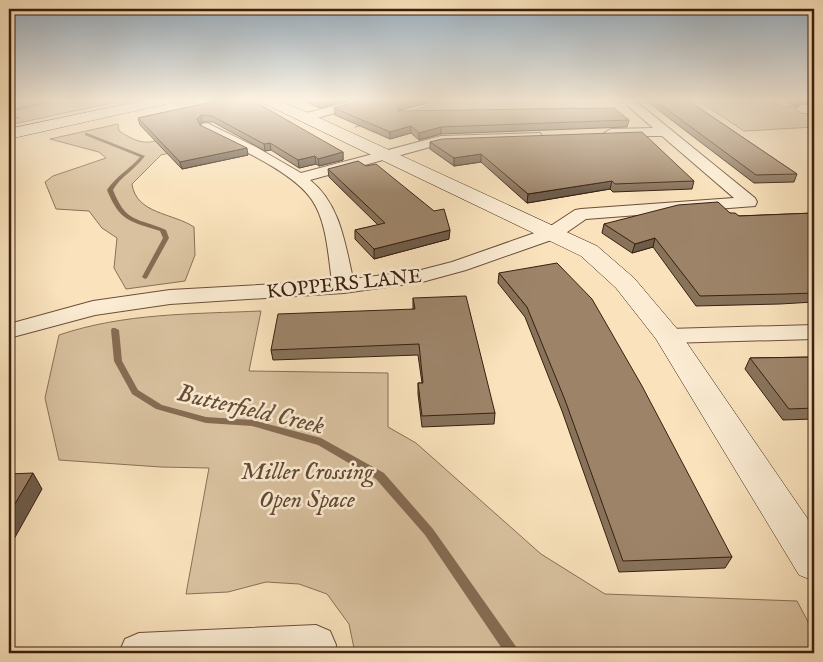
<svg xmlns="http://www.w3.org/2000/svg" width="823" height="662" viewBox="0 0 823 662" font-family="'IM FELL English',serif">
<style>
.green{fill:#d9c19f;stroke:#8a7057}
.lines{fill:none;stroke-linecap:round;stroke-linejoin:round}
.stream{fill:#866c53;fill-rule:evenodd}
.street-casing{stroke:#6a503a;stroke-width:2}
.secondary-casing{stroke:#3a1f0f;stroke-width:1}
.street{fill:#fbecd3;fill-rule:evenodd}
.secondary{fill:#fbecd3;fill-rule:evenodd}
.wall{fill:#87725a;stroke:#3a1f0f}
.shaded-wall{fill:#6e5c4a;stroke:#3a1f0f}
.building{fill:#9d8469;stroke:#3a1f0f}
.labels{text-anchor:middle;stroke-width:5;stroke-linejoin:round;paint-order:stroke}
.street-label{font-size:20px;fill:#3a1f0f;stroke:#fbecd3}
.near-park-label{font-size:24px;font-style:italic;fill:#624833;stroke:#fbecd3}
.near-water-label{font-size:25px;font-style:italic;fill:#664c37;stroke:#fbecd3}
</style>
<rect width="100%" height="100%" fill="#f9e2bc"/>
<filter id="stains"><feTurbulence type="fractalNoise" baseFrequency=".004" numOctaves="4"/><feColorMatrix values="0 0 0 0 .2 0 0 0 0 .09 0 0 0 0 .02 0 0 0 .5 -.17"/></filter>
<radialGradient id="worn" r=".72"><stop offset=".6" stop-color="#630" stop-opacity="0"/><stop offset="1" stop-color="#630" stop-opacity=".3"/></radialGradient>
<!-- green -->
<path class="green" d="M 9,99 L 130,99 L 9,125 Z
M 453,99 L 568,99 L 576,108 C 502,110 427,109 355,127 Z
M 696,99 L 767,99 L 783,107 L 793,107 L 814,117 L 814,127 L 744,131 Z
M 118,124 L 119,131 C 150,151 151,139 182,134 C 194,133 210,139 222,141 L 161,155 L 132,184 C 136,214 173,213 194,227 L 195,255 L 185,281 L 126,289 L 114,268 L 117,238 L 102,228 L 89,211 L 56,209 L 45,182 L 53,176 L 106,158 L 99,152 L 50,139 Z
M 261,311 L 249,371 L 388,373 L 388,427 L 416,443 L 541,554 L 605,594 L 797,601 L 814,633 L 814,653 L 355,653 L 349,624 L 327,594 L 299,584 L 266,582 L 228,592 L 186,594 L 209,468 L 161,467 L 59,460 L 45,398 L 59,335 C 124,313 193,314 261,311 Z"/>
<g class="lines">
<!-- stream -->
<path class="stream" d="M 58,99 L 66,99 L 9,112 L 9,110 Z
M 9,114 L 19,117 L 20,118 L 18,119 L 9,116 Z
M 85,133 L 87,133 L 145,156 C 136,169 121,176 113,190 C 121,209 126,217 147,223 C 153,225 160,227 166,230 L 169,238 L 147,278 L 145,279 L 142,277 L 163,238 L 160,231 C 130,221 120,222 107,190 C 116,176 130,169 140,157 L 85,135 Z
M 112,328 L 115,328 L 119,330 L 122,361 L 138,390 L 162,405 L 206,417 L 252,420 L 321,438 L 384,473 L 433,529 L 517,648 L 518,653 L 505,653 L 425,535 L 376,479 L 318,445 L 252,426 L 206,423 L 156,409 L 132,394 L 131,392 L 114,361 L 111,330 Z"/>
<defs>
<path id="street" d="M 363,99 L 385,99 L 306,121 L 300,117 L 302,114 Z
M 620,99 L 633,99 L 755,198 L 757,202 L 755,206 L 586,219 L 560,237 L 466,270 L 422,282 L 344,293 L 170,304 L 95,315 L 9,338 L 9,324 L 93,301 L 170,290 L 332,281 C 328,255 327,222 312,200 C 293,171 233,146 202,130 L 200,127 L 202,124 L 207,123 L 256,147 L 301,173 L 441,136 L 540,133 L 542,136 L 540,139 L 535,140 L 441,144 L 310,180 C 340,204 345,243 353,279 L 421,270 L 452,262 L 546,229 L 575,210 L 581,209 L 734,198 L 662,136 L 606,136 L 604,133 L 611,129 L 653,128 Z
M 814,105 L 814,113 L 802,113 L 796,109 L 802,105 Z
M 814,325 L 814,339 L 668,343 L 660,341 L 656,336 L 660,331 L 668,329 Z
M 316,625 L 330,631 L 336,645 L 335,653 L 119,653 L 125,639 L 139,633 Z"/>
<path id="secondary" d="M 150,99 L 176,99 L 170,103 L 9,139 L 9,129 Z
M 255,99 L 274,99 L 311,114 L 597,246 L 634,278 L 678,330 L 814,528 L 814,581 L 799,575 L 656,339 L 616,288 L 581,256 Z"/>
</defs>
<!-- street casing -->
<use href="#street" class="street-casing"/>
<!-- secondary casing -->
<use href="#secondary" class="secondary-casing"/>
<!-- street -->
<use href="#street" class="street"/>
<!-- secondary -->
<use href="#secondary" class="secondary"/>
</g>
<!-- wall -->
<path class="wall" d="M 226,99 L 343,152 L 343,160 L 319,166 L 316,164 L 299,168 L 271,150 L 265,151 L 213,122 L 202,122 L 200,125 L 248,155 L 182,169 L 140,125 L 138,118 Z
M 300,99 L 354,99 L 319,108 Z
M 368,99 L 442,99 L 397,111 L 398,111 L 629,120 L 627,127 L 441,134 L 419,140 L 411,133 L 390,139 L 335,115 L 334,108 Z
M 644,99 L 686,99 L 797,174 L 794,182 L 754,183 Z
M 781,99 L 814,99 L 814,104 L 802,103 L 796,107 Z
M 430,142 L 694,181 L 692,189 L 613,192 L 610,189 L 527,203 L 481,162 L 454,166 L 430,149 Z
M 328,169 L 449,239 L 374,259 L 355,239 L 355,230 L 378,225 L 329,177 Z
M 730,213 L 739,216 L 814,213 L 814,302 L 780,304 L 696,306 L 653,247 L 632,253 L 602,233 L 604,224 Z
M 499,273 L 732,557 L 725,568 L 619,572 L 562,411 L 525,317 L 498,283 Z
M 413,298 L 495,413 L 494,424 L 422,427 L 418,394 L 418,383 L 422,383 L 418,355 L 273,360 L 271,350 L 413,309 Z
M 814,357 L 814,419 L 783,420 L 745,369 L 750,358 Z"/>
<!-- shaded-wall -->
<path class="shaded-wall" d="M 327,99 L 354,99 L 319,108 L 318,102 Z
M 417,99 L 442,99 L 397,111 L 397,104 Z
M 802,99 L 803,99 L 802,103 L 796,107 L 798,101 Z
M 201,115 L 202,122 L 198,126 L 197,119 Z
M 411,126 L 411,133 L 390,139 L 390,132 Z
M 441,127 L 441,134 L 419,140 L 419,133 Z
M 270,143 L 271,150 L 265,151 L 264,144 Z
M 247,148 L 248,155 L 182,169 L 180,162 Z
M 343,152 L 343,160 L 319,166 L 318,159 Z
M 481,154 L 481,162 L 454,166 L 454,158 Z
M 315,156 L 316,164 L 299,168 L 298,160 Z
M 612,181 L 610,189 L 527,203 L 528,194 Z
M 450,230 L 449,239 L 374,259 L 374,249 Z
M 655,238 L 653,247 L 632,253 L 635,244 Z
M 33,473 L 42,489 L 9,548 L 9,514 Z"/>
<!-- building -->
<path class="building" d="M 226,99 L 250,99 L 343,152 L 318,159 L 315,156 L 298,160 L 270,143 L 264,144 L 212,116 L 201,115 L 197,119 L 200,125 L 247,148 L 180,162 L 138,118 Z
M 313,99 L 327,99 L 318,102 Z
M 368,99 L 417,99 L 397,104 L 398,111 L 614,108 L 629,120 L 441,127 L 419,133 L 411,126 L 390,132 L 334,108 Z
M 653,99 L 686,99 L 797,174 L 756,175 Z
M 794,99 L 802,99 L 798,101 Z
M 642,132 L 694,181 L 615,184 L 612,181 L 528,194 L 481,154 L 454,158 L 430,142 L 442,139 Z
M 358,161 L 366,166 L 376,164 L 434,211 L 444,209 L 450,230 L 374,249 L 355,230 L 385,223 L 328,169 Z
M 718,202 L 730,213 L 735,213 L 739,216 L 814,213 L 814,293 L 785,294 L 700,296 L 655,238 L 635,244 L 604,224 L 678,205 Z
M 557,263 L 592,299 L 642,386 L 732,557 L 623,561 L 565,400 L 527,307 L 499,273 Z
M 466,296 L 495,413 L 422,416 L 418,383 L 423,383 L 419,344 L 271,350 L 278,314 L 415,309 L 413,298 Z
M 814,357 L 814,408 L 789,409 L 750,358 Z
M 33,473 L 9,514 L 9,474 Z"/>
<!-- sky -->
<linearGradient id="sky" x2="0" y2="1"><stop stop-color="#95acbf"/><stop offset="0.52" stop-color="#fcf2e1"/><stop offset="1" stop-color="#fcf2e1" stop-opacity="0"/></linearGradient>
<rect width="823" height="192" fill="url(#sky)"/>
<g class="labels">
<!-- street labels -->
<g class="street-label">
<text transform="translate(344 283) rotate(-6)" y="7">KOPPERS LANE</text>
</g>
<!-- near-park labels -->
<g class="near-park-label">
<text x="307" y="479">Miller Crossing<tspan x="307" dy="28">Open Space</tspan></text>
</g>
<!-- near-water labels -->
<g class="near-water-label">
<text transform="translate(251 408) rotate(13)" y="9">Butterfield Creek</text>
</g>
</g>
<!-- margin -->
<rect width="823" height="662" fill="none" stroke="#f9e2bc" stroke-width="30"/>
<rect x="10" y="10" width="803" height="642" fill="none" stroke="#3a1f0f" stroke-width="2.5"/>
<rect x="15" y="15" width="793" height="632" fill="none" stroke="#3a1f0f"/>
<rect width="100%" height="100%" filter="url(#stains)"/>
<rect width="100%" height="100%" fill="url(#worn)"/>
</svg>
